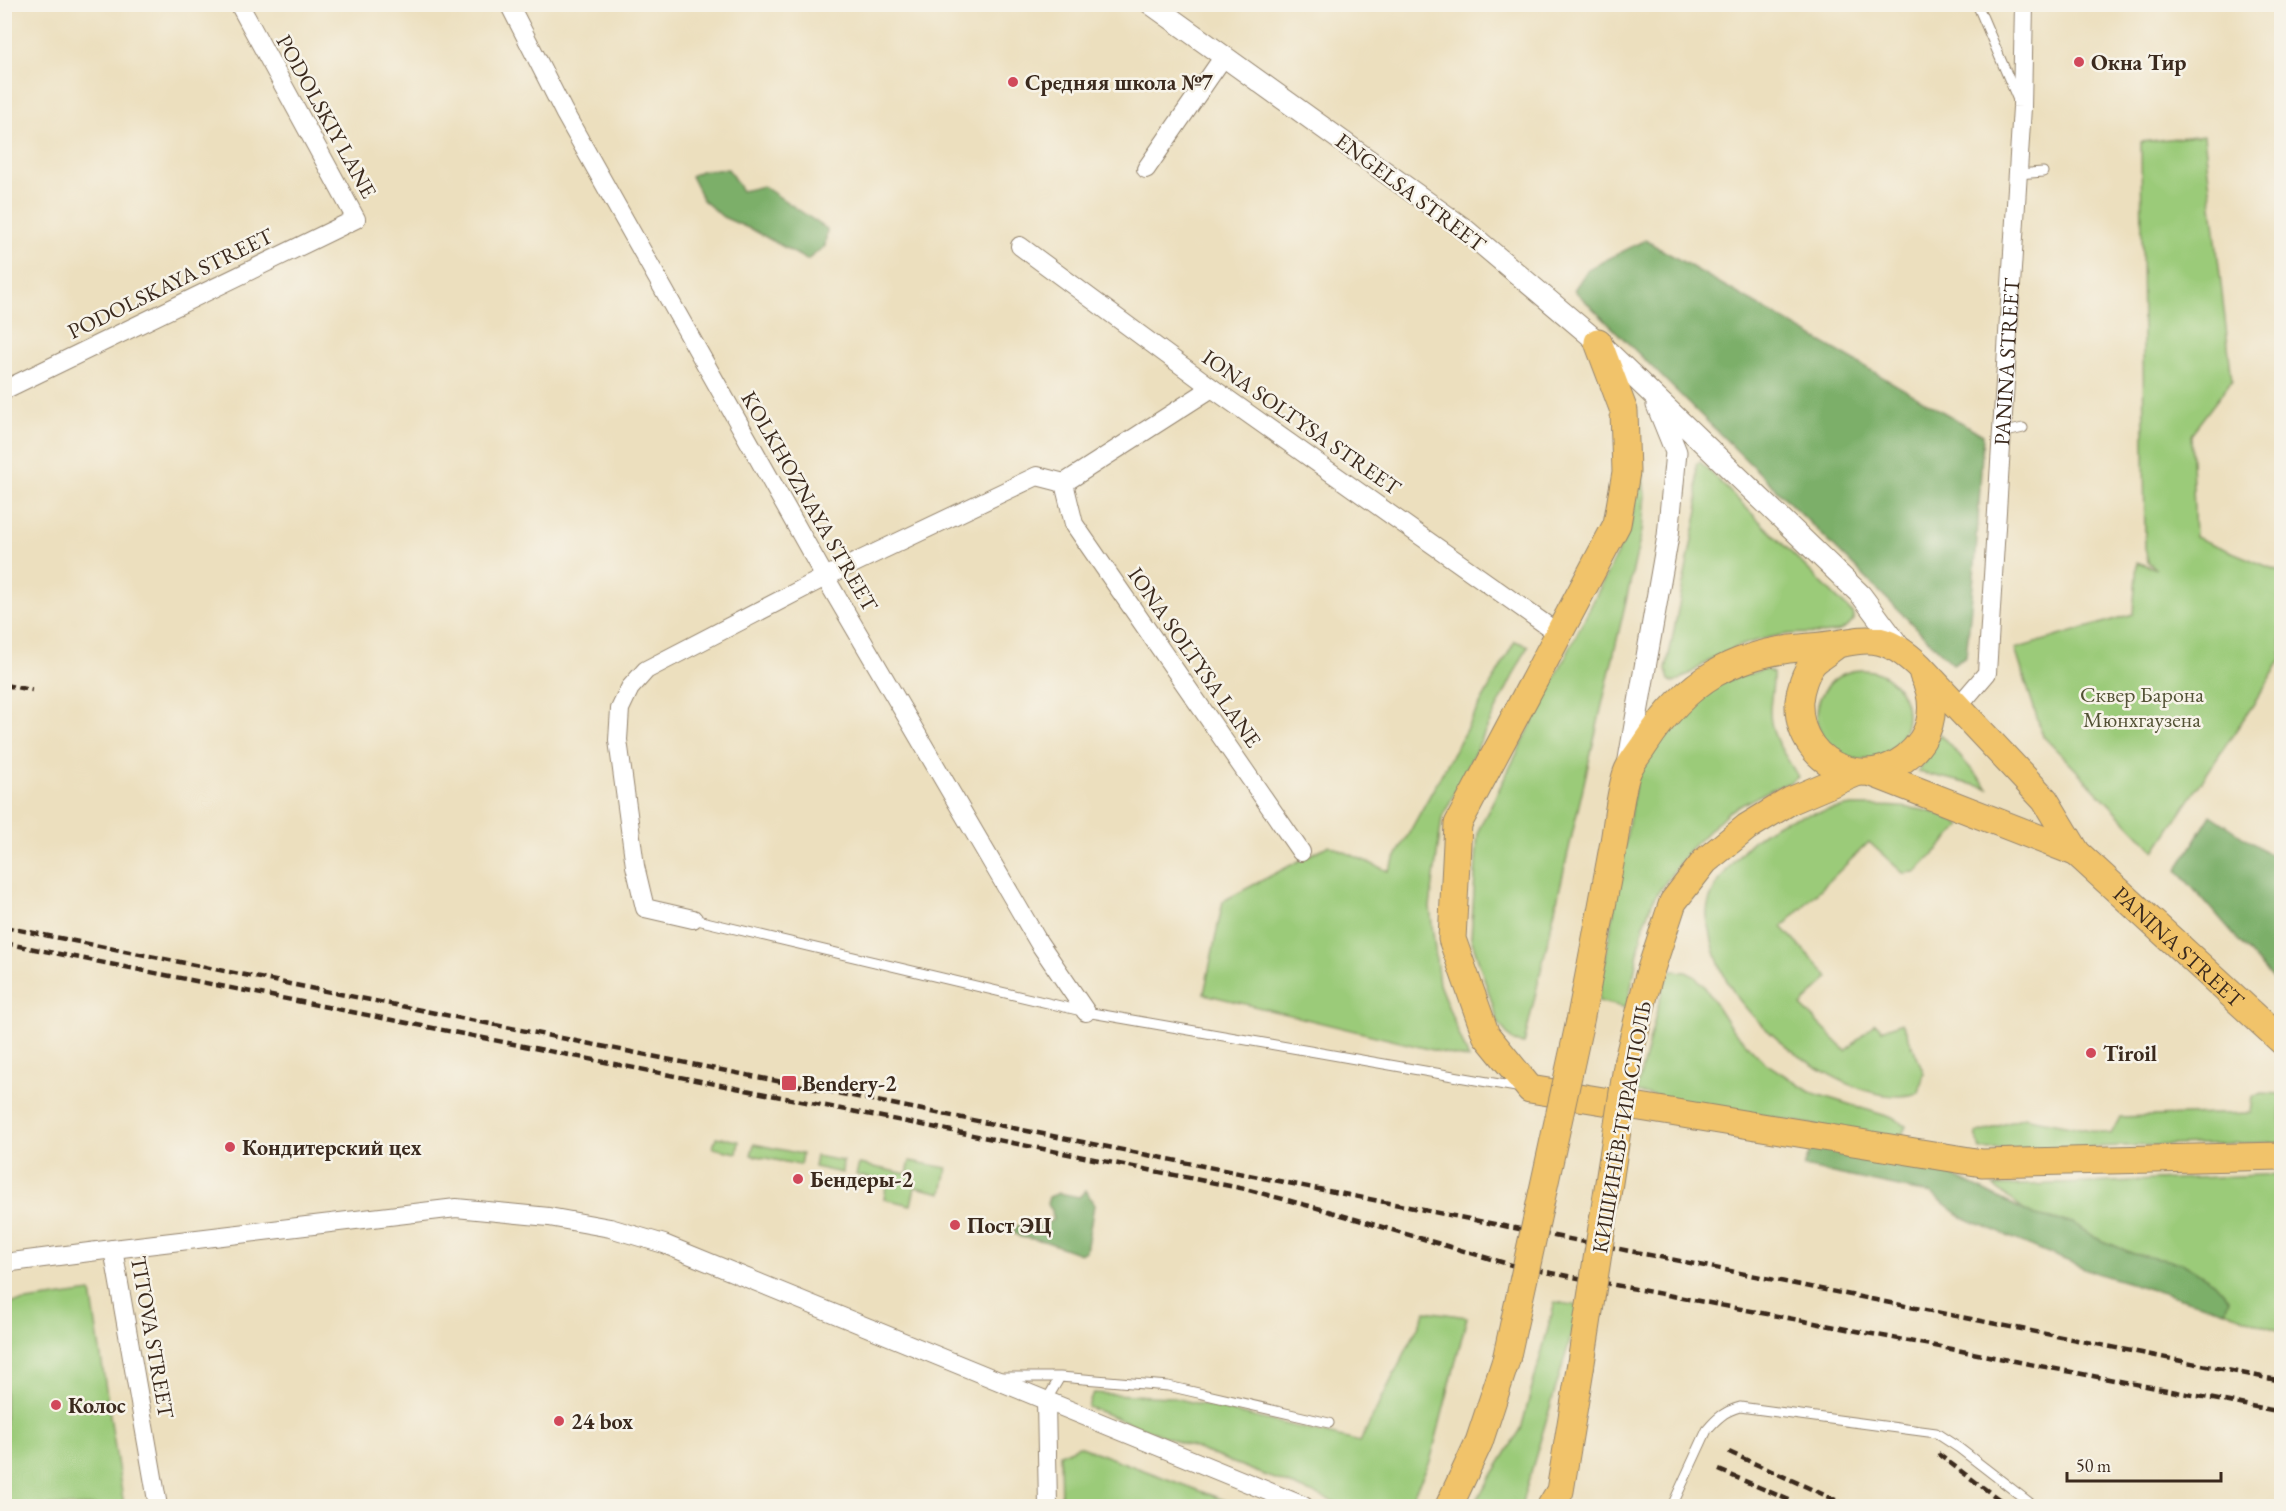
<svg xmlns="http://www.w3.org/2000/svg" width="2286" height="1511" viewBox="0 0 2286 1511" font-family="'EB Garamond',serif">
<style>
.green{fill:#9bcb79;stroke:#6b7a4c;stroke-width:1.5}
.forest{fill:#7caf69;stroke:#5c6c44;stroke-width:1.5}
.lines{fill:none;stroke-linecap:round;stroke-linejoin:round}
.service-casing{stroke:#94846e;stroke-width:11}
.minor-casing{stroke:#94846e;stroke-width:20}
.tertiary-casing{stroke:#94846e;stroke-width:23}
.primary-casing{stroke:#94846e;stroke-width:29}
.service{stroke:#fff;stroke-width:9}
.minor{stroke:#fff;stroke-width:18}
.tertiary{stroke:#fff;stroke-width:21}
.primary{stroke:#f1c36a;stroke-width:27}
.rail{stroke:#3b2a1e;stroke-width:4.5;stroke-dasharray:9 4.5;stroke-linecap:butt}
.primary-bridge-casing{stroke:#94846e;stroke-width:29;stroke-linecap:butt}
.primary-bridge{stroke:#f1c36a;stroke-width:27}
.poi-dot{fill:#d1495b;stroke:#f7f3e8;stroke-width:2}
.labels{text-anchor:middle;stroke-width:5;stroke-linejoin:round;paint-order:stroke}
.poi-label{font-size:22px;font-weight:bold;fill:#3b2a1e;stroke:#f7f3e8;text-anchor:start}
.street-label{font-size:22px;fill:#3b2a1e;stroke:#f7f3e8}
.park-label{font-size:22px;fill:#535235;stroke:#f7f3e8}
</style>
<rect width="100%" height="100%" fill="#f7f3e8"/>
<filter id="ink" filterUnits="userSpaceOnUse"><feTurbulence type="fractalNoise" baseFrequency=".0167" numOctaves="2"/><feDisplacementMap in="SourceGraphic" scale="12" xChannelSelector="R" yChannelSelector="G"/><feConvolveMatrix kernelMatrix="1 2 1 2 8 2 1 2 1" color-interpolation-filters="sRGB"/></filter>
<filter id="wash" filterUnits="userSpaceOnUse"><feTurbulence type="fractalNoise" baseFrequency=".008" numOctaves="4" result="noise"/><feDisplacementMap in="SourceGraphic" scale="24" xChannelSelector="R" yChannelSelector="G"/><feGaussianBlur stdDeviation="1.35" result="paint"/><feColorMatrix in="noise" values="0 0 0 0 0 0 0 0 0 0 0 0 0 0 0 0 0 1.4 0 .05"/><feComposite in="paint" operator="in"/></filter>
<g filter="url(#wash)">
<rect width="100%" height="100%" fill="#ecdfbe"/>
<!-- green -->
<path class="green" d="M 2204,135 L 2232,380 L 2191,434 L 2195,537 L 2281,572 L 2281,659 L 2265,687 L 2155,851 L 2043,736 L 2015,649 L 2133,614 L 2137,562 L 2157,569 L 2148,562 L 2145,548 L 2141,142 Z
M 1640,446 L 1645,496 L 1642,531 L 1524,1044 L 1514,1042 L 1499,1024 L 1471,938 L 1478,831 L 1630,528 L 1639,483 Z
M 1700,462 L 1852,613 L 1854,620 C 1838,641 1811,631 1789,634 C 1761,638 1737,645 1714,658 C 1700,666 1688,676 1674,683 L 1669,680 L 1666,670 L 1698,510 L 1696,464 Z
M 1515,641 L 1528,646 L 1442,818 L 1430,907 L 1439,984 L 1469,1059 L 1204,994 L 1223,901 L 1329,845 L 1388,871 Z
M 1765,669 L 1773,673 C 1774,687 1770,698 1770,711 C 1770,738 1786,755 1798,777 L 1791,782 L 1770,790 L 1728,812 L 1689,850 L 1654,898 L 1644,923 L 1627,1008 L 1598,1001 L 1636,780 L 1669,722 L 1725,681 Z
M1817 715a45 45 0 1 1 90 0a45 45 0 1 1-90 0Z
M 1940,734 L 1988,788 L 1918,772 Z
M 1851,806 C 1884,806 1934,804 1961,826 L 1916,872 L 1903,873 L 1869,842 L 1782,927 L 1829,977 L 1801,1006 L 1846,1051 L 1875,1023 L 1882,1030 L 1902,1022 L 1924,1073 L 1919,1093 C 1865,1110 1779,1048 1746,1008 C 1727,987 1714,958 1710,930 C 1709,925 1706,918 1707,912 C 1708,895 1724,873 1734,861 C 1746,846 1763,831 1780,823 C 1799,814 1830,810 1851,806 Z
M 1672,971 L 1686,972 L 1696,977 L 1704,986 L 1731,1028 L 1764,1062 L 1810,1092 L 1890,1117 L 1906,1125 L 1900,1141 L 1636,1092 L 1663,987 Z
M 2261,1093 L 2281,1094 L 2281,1142 L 1980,1150 L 1976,1134 L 2024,1117 L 2111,1134 L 2120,1117 L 2251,1113 L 2253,1097 Z
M 716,1137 L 739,1141 L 737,1153 L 713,1148 Z
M 754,1144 L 802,1154 L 800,1165 L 751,1155 Z
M 816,1156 L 843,1161 L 842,1173 L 814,1167 Z
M 910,1161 L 947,1168 L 942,1193 L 915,1187 L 911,1205 L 884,1199 L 887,1181 L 856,1175 L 859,1164 L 907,1174 Z
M 2281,1174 L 2281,1332 L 2081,1255 L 1993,1186 L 2091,1183 Z
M 91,1292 L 124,1506 L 5,1506 L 5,1304 Z
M 1555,1302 L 1580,1306 L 1521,1506 L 1473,1506 L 1521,1429 Z
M 1426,1311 L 1467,1317 L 1430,1462 L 1412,1497 L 1403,1506 L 1345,1506 L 1088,1407 L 1093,1393 L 1170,1397 L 1360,1442 Z
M 1079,1446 L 1240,1506 L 1061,1506 L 1060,1454 Z"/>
<!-- forest -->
<path class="forest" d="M 728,169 L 742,191 L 763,186 L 827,229 L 825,246 L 807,260 L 755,231 L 723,217 L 703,200 L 691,176 L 700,171 Z
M 1645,240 L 1983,435 L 1976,555 L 1966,656 L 1953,664 L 1574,290 L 1588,269 Z
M 2211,815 L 2281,862 L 2281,989 L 2177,870 Z
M 1827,1146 L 1948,1173 L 2035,1216 L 2073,1223 L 2094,1237 L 2134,1254 L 2182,1263 L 2214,1282 L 2229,1299 L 2225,1311 L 2096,1273 L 1962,1217 L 1932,1194 L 1804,1167 L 1810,1151 Z
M 1086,1190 L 1094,1205 L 1086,1251 L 1080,1254 L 1044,1241 L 1020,1237 L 1014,1233 L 1016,1226 C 1031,1225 1041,1230 1053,1219 L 1052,1210 L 1047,1204 L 1049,1197 L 1059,1193 L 1079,1197 Z"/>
</g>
<g filter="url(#ink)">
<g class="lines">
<defs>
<path id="service" d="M 1977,4 L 2018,100
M 2017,174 L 2043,172
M 2002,433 L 2023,428
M 693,919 L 1086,1012 L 1522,1088
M 1002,1377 L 1060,1377
M 1046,1401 L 1060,1377 L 1168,1386 L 1329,1423
M 1672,1506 L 1707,1430 C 1717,1418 1725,1411 1740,1407 L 1936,1433 L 1959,1448 L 2034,1506"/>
<g id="minor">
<path d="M 509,4 L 564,112 L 825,577 L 1039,943 L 1086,1012"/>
<path d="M 1146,169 L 1224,56"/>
<path d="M 1020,246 L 1212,388 L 1559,634"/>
<path d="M 4,390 L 356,219 L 239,4"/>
<path d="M 1064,483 L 1074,524 L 1301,852"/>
<path id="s1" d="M 1957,708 L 1987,673 L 2022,107 L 2024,4"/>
<path d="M 693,919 L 645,908 L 635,866 L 618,740 L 620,709 L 630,688 L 646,670 L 825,577 L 1037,476 L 1064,483 L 1212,388"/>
<path d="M 113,1249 L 456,1208 L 549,1217 L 610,1228 L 664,1244 L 1304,1506"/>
<path d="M 4,1263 L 113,1249 L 158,1506"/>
<path d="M 1046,1401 L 1048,1506"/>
</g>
<path id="tertiary" d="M 1151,4 L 1463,228 L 1598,342 L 1861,595 L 1902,650
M 1628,765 L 1668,536 L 1676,452 L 1657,405"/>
<g id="primary">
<path d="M 1598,342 L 1624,411 L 1626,472 L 1617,524 L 1458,824 L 1452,939 L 1486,1035 L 1530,1089 L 1982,1163 L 2282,1156"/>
<path d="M 1835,646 C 1828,652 1819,657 1813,663 C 1805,673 1800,689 1799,701 C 1796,773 1883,798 1922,740 C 1935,720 1934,695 1923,675"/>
<path d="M 1872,773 L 2077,853"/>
<path id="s2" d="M 1580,1021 C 1592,961 1603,901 1614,842 C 1617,824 1621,785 1628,770 C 1632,761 1640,752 1645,744 C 1687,680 1734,652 1810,647 C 1861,644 1876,625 1919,666 L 2045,800 L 2077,853 L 2282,1041"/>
<path d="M 1628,1060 L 1649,975 L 1673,902 L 1705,861 L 1747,827 L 1790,801 L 1856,773"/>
<path d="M 1449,1506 L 1479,1442 L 1506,1360"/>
<path d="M 1551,1506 L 1560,1491 L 1580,1369"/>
</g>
</defs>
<!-- service casing -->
<use href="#service" class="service-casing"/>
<!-- minor casing -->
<use href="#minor" class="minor-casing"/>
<!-- tertiary casing -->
<use href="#tertiary" class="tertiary-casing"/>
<!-- primary casing -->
<use href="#primary" class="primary-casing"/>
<!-- service -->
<use href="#service" class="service"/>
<!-- minor -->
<use href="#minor" class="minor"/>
<!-- tertiary -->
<use href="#tertiary" class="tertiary"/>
<!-- primary -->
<use href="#primary" class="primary"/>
<!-- rail -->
<path class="rail" d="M 4,685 L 32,690
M 4,927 L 2282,1381
M 4,943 L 1245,1189 L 1321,1209 L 1515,1266 L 2282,1412
M 1729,1452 L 1849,1506
M 1938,1454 L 2008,1506
M 1719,1470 L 1803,1506"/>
<defs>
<path id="primary-bridge" d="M 1506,1360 L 1580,1021
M 1580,1369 L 1628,1060"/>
</defs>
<!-- primary-bridge casing -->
<use href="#primary-bridge" class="primary-bridge-casing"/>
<!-- primary-bridge -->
<use href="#primary-bridge" class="primary-bridge"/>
</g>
</g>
<!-- markers -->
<g class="poi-dot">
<circle cx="2079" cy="62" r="6"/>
<circle cx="1013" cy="82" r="6"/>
<circle cx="2091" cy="1053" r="6"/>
<rect x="781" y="1075" width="16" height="16" rx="3"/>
<circle cx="230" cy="1147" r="6"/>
<circle cx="798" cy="1179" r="6"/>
<circle cx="955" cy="1225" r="6"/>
<circle cx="56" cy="1405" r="6"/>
<circle cx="559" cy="1421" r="6"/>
</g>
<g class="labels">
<!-- poi labels -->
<g class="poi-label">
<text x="2091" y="70">Окна Тир</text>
<text x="1025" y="90">Средняя школа №7</text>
<text x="2103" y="1061">Tiroil</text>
<text x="802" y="1091">Bendery-2</text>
<text x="242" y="1155">Кондитерский цех</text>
<text x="810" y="1187">Бендеры-2</text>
<text x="967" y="1233">Пост ЭЦ</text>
<text x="68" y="1413">Колос</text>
<text x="571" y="1429">24 box</text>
</g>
<!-- street labels -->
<g class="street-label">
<text transform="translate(327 116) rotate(61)" y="8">PODOLSKIY LANE</text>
<text transform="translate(1411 192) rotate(37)" y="8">ENGELSA STREET</text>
<text transform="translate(170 283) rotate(-26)" y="8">PODOLSKAYA STREET</text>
<text dy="8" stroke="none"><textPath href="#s1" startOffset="358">PANINA STREET</textPath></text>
<text transform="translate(1302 422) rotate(35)" y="8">IONA SOLTYSA STREET</text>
<text transform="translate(810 501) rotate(60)" y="8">KOLKHOZNAYA STREET</text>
<text transform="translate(1195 657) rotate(55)" y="8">IONA SOLTYSA LANE</text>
<text dy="8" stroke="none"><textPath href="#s2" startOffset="988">PANINA STREET</textPath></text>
<text transform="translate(1621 1127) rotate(-80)" y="8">КИШИНЁВ-ТИРАСПОЛЬ</text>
<text transform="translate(153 1337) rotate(80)" y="8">TITOVA STREET</text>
</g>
<!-- park labels -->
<g class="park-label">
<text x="2142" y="702">Сквер Барона<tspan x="2142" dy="25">Мюнхгаузена</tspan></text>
</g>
</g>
<!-- margin -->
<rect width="2286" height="1511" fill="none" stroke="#f7f3e8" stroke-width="24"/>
<!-- scale -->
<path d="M2067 1472v9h154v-9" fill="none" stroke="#3b2a1e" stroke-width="3"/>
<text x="2076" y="1472" font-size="18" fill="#3b2a1e" stroke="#f7f3e8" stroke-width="4.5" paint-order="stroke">50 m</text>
</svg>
